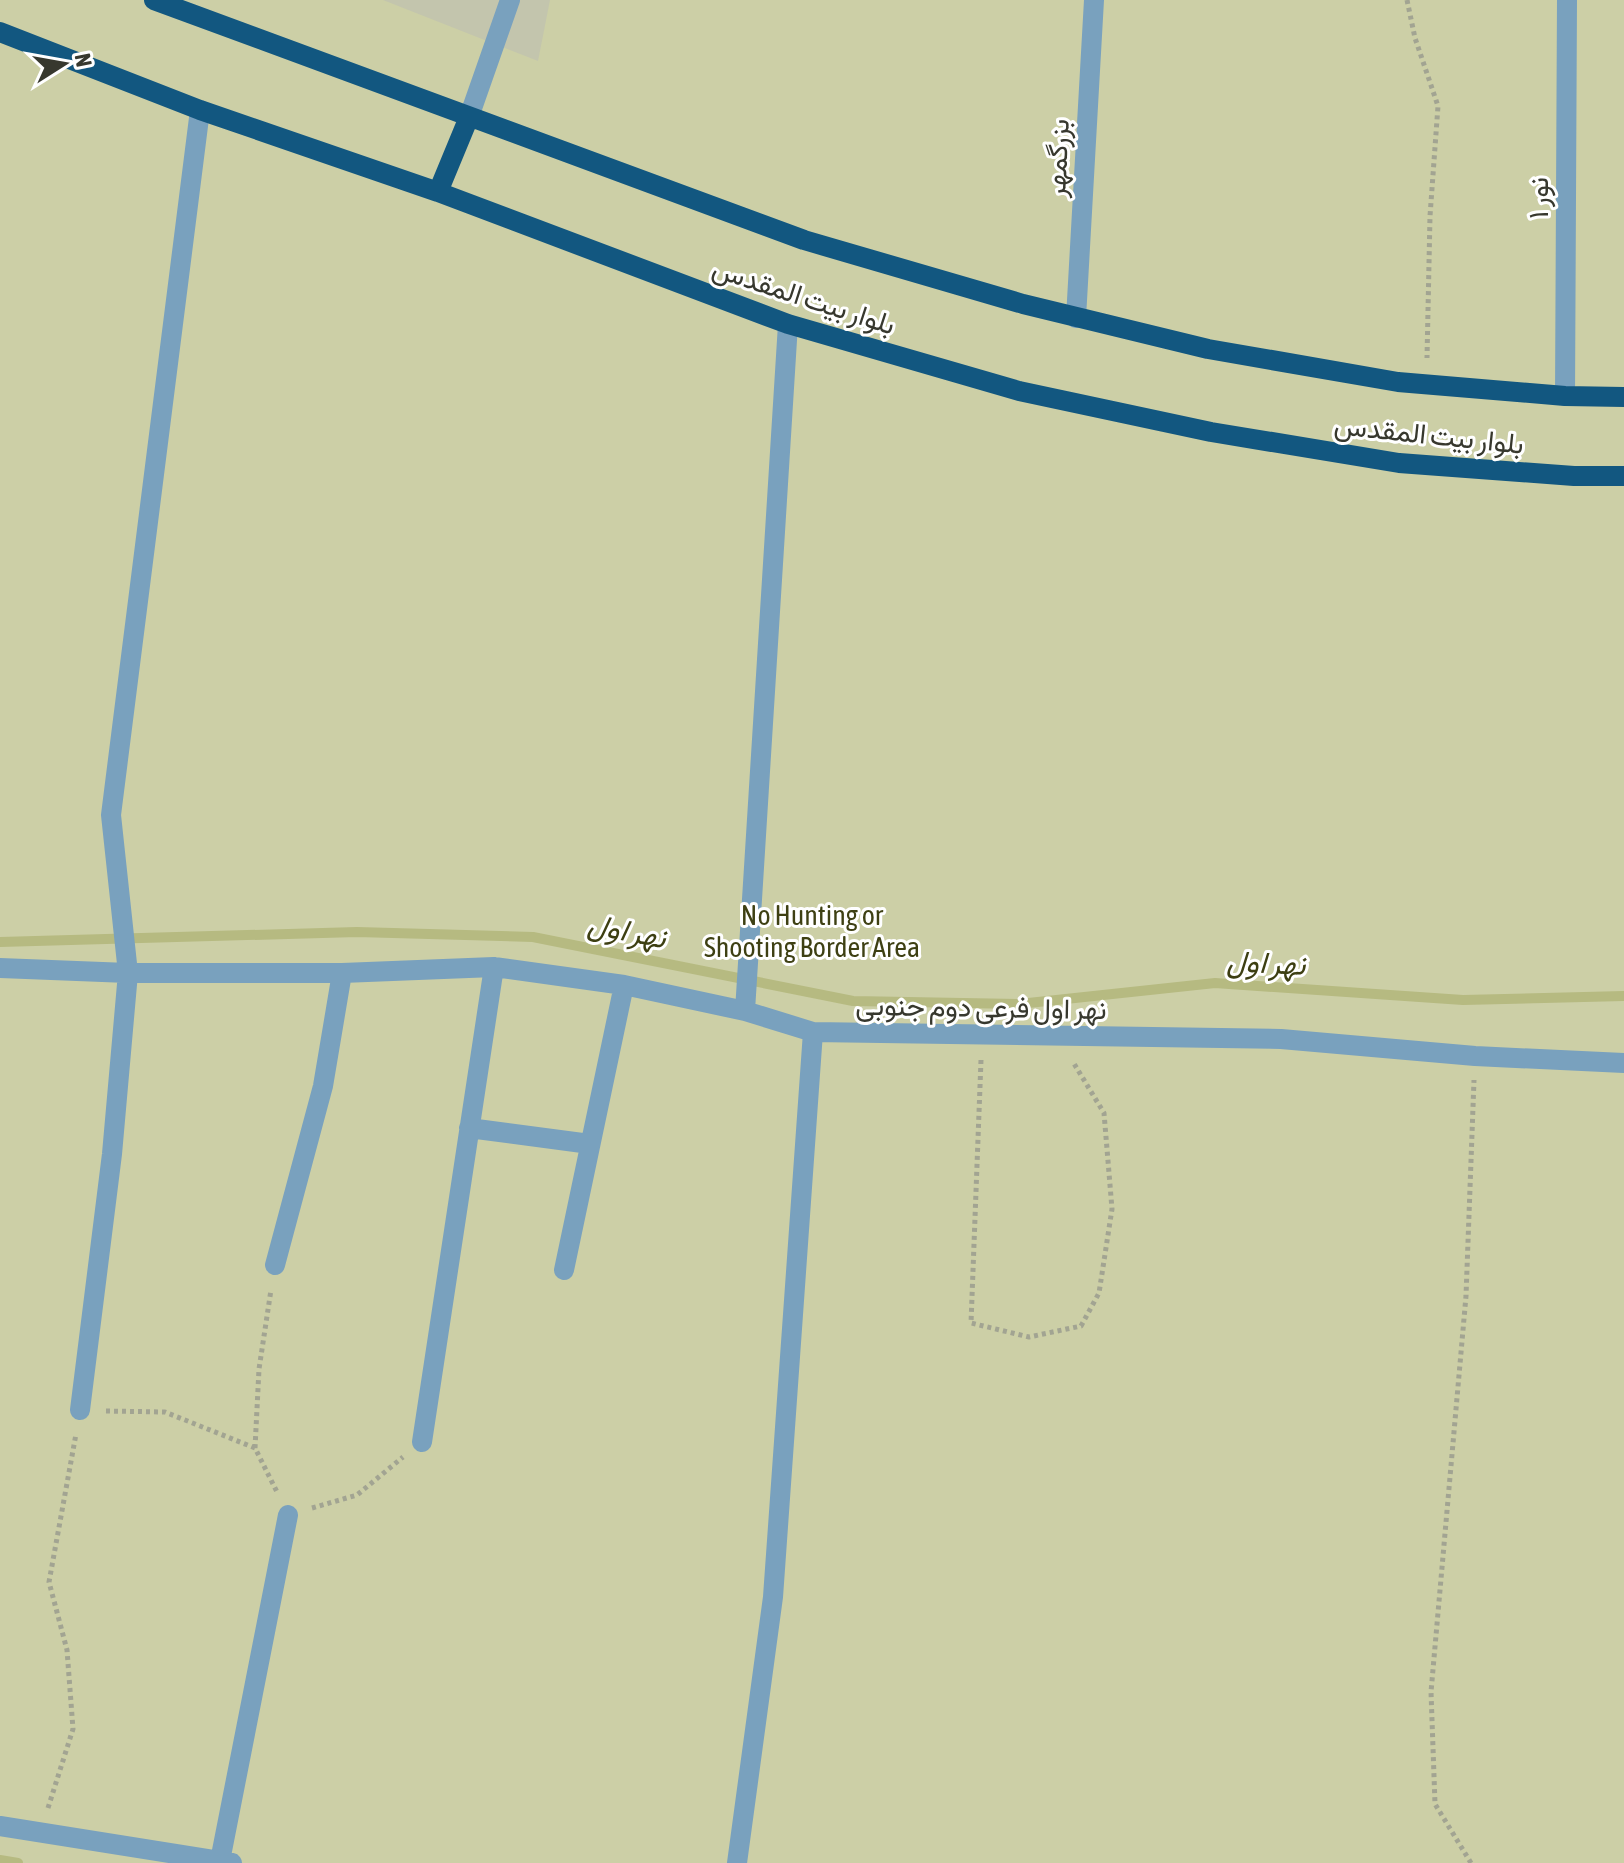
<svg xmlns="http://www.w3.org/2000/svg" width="1624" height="1863" viewBox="0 0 1624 1863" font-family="'Asap Condensed',Vazirmatn,sans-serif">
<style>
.green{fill:#cccfa6}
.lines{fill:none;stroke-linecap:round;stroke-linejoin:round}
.stream{stroke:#b6ba81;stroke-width:10}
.building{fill:#c3c5ad}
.path{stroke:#a2a492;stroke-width:5;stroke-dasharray:4 4;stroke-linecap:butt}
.minor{stroke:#79a1be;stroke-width:20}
.major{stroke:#125780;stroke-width:20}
.labels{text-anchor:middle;stroke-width:6;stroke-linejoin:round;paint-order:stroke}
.street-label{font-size:28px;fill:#37382e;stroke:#fff}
.park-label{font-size:28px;fill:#3e4013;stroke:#fff}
.water-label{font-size:30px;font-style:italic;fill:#3d3f12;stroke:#fff}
</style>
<rect width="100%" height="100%" fill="#f7fae1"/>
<!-- green -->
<path class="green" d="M 0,0 L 1624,0 L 1624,1863 L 0,1863 Z"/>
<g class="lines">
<!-- stream -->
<path class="stream" d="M 0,942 L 357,932 L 533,937 L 853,1001 L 1019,1004 L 1215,983 L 1463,1000 L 1624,996
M 0,1860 L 18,1863"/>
</g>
<!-- building -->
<path class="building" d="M 383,0 L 550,0 L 538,61 Z"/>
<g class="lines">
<!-- path -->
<path class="path" d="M 1407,0 L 1415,38 L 1438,106 L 1430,216 L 1427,358
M 981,1060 L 971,1323 L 1029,1337 L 1081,1326 L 1099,1293 L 1112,1209 L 1104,1113 L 1073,1062
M 106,1411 L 165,1412 L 255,1448 L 277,1492
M 255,1448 L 259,1369 L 271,1290
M 312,1508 L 357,1495 L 403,1457
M 48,1808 L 73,1729 L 67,1650 L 49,1582 L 76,1434
M 1471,1863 L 1435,1804 L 1431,1692 L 1466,1296 L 1474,1080"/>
<!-- minor -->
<path class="minor" d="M 469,117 L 510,0
M 1076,318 L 1094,0
M 1565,396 L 1567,0
M 0,968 L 128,973 L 342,973 L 494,967 L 624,985 L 745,1011 L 813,1032 L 1281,1039 L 1475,1056 L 1624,1063
M 745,1011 L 788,324
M 469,1128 L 590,1144
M 275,1265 L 323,1086 L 342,973
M 564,1270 L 624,985
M 80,1410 L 112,1154 L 128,973 L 111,815 L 200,110
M 422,1442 L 494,967
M 0,1826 L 232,1863
M 220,1861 L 288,1515
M 737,1863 L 773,1597 L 813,1032"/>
<!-- major -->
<path class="major" d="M 154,0 L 804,240 L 1023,304 L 1208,349 L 1398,382 L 1565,396 L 1624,397
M 0,32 L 200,110 L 438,192 L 788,324 L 1019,391 L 1211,432 L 1399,463 L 1574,476 L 1624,476
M 438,192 L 469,117"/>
</g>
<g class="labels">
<!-- street labels -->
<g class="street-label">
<text transform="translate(1057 158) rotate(-87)" y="10">بزرگمهر</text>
<text transform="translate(1538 198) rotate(-90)" y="10">نور ۱</text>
<text transform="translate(804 296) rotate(18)" y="10">بلوار بیت المقدس</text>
<text transform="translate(1429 434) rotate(6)" y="10">بلوار بیت المقدس</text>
<text transform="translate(981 1007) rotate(1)" y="10">نهر اول فرعی دوم جنوبی</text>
</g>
<!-- park labels -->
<g class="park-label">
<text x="812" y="925">No Hunting or<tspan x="812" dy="32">Shooting Border Area</tspan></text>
</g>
<!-- water labels -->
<g class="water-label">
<text transform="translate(627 931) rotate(11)" y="10">نهر اول</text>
<text transform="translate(1266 963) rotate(3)" y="10">نهر اول</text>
</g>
</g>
<!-- north arrow -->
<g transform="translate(64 64) rotate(79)" stroke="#ffffff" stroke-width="6" paint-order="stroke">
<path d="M0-6L14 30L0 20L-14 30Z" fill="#37382e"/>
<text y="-12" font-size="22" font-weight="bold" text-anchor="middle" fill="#37382e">N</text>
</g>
</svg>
